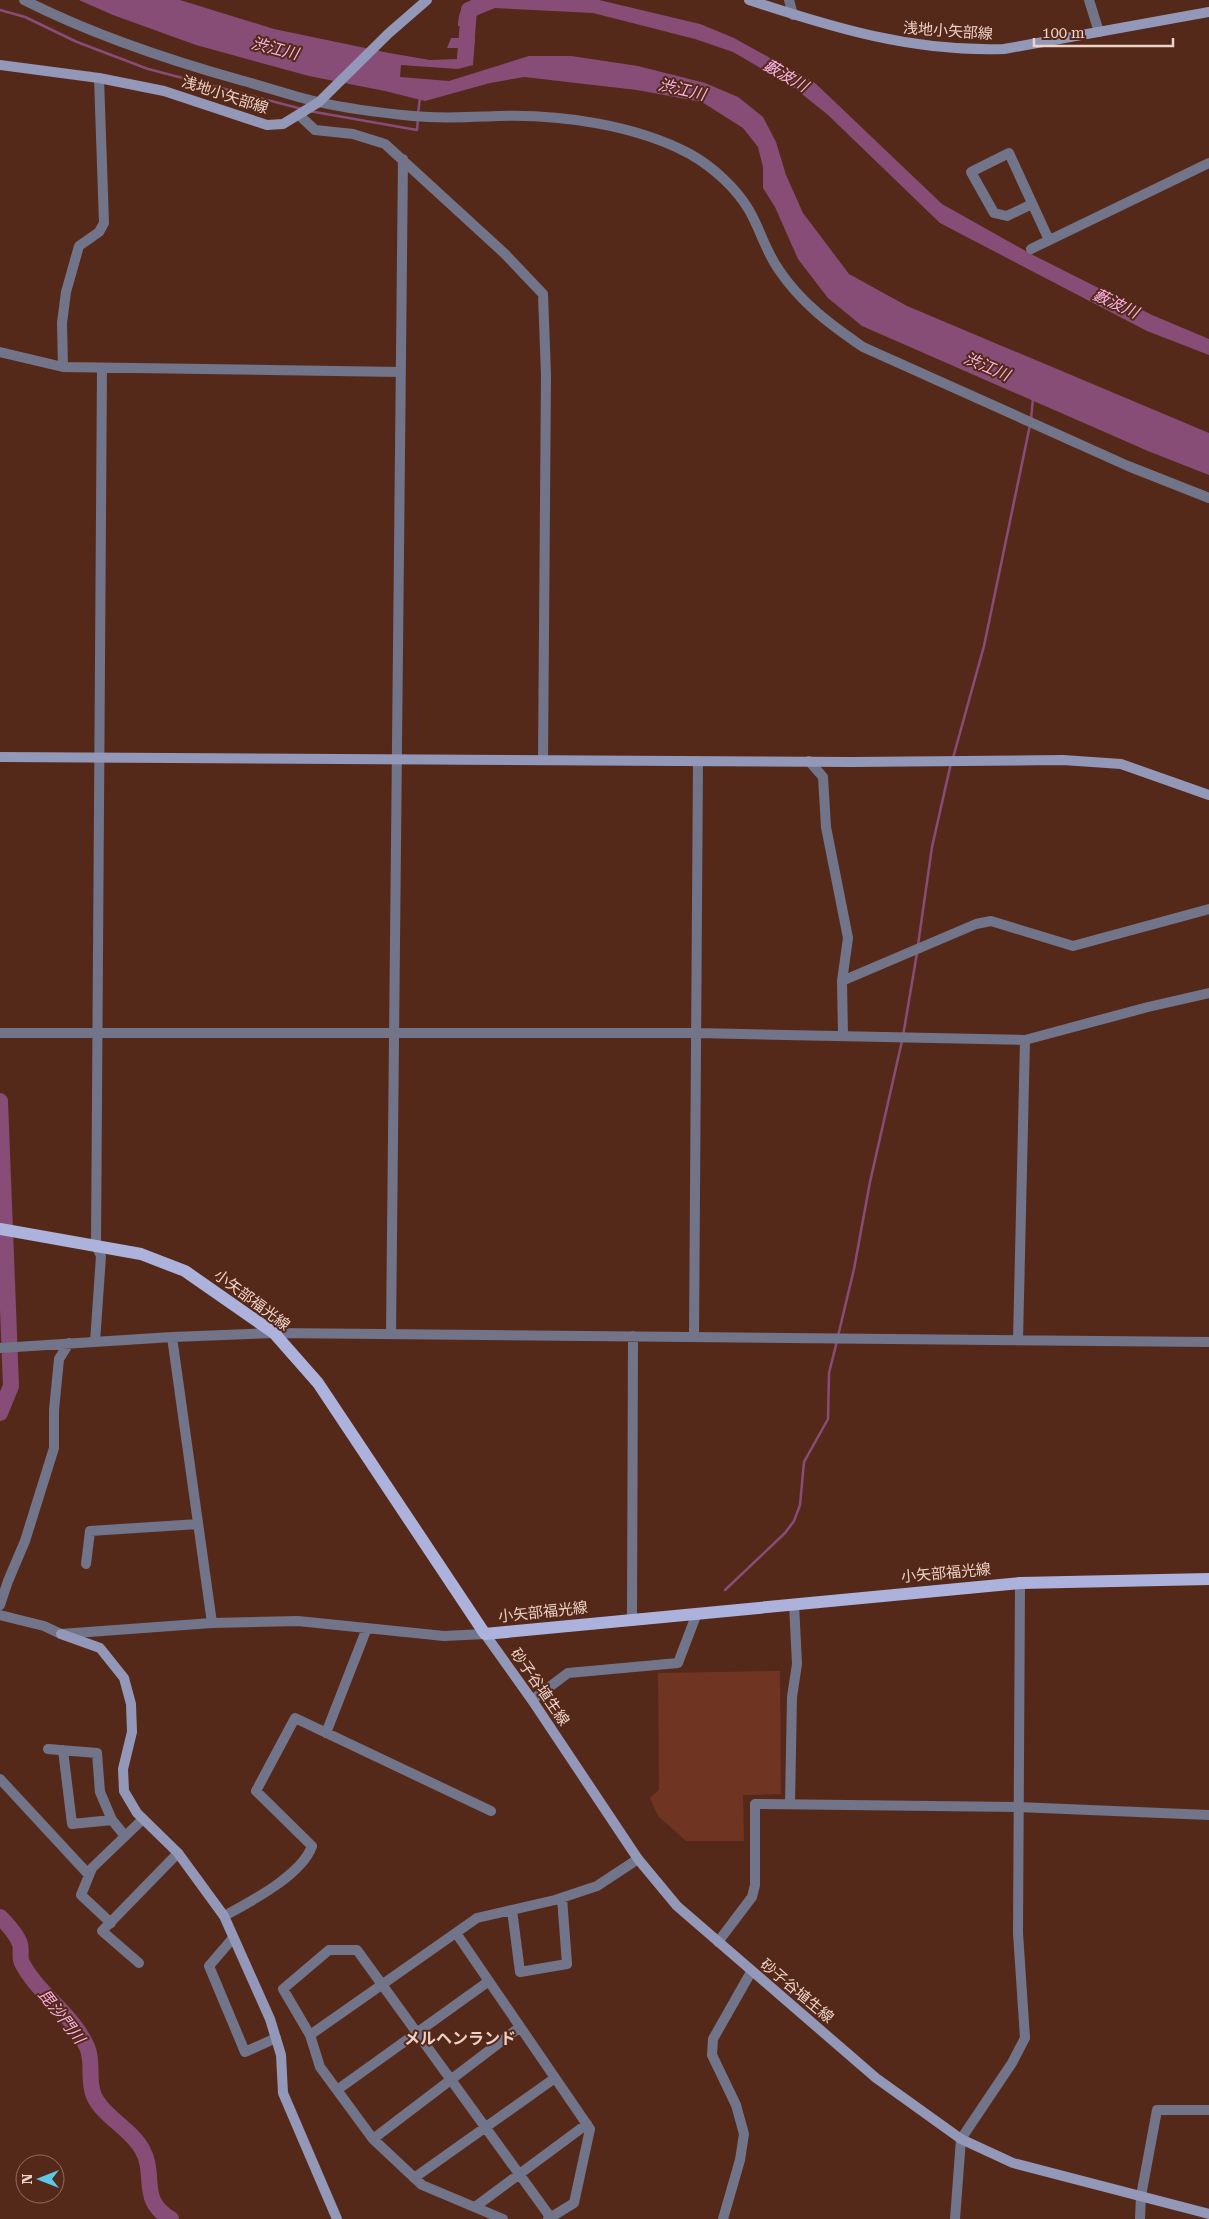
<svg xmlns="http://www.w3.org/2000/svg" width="1209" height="2219" viewBox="0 0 1209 2219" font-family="'Roboto Serif','Noto Sans JP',serif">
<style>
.green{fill:#6f3522}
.water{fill:#884d77}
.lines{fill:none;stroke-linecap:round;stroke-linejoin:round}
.stream{stroke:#884d77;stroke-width:2.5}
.river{stroke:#884d77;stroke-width:16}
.street{stroke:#72758a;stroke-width:10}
.secondary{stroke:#9397b8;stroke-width:10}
.primary{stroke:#acb2db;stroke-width:12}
.labels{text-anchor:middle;stroke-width:4;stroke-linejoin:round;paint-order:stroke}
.street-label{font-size:15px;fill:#eed1c7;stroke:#55291a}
.water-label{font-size:16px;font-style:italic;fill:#f8b1e1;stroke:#55291a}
.neighbourhood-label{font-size:16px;font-weight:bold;fill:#eed1c7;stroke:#55291a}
</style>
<rect width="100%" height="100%" fill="#55291a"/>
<!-- green -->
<path class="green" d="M 780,1671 L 781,1794 L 743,1795 L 744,1841 L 686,1841 L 658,1816 L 650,1798 L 659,1790 L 658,1673 Z"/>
<!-- water -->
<path class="water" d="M 79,0 L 180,0 L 274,29 L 389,53 L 430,60 L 458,59 L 459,48 L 447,48 L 451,38 L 475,38 L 473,65 L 458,69 L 401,65 L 400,77 L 449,81 L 529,56 L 571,56 L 638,66 L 705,83 L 738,97 L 763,117 L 776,142 L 786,175 L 803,213 L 849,274 L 907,306 L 1209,433 L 1209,475 L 1148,451 L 862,326 L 828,298 L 798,259 L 775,207 L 763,188 L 763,167 L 758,147 L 743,128 L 702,102 L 637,90 L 524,77 L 490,83 L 425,101 L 385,91 L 309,76 L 196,45 L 113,15 Z
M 472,0 L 599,0 L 700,24 L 734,38 L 815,83 L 942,204 L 1031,254 L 1152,315 L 1209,339 L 1209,355 L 1147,331 L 940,223 L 827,114 L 793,87 L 733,52 L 695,39 L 593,13 L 495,8 L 475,16 L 473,27 L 458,26 C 458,16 461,4 472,0 Z"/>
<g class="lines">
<!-- stream -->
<path class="stream" d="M 0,10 L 25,17 L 77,42 L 148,69 L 302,109
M 309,111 L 417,130 L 418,119
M 418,114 L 420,97
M 1031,420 L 1033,398
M 953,758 L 984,646 L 1030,425
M 918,945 L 932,847 L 951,763
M 903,1036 L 917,953
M 838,1336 L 854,1269 L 870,1182 L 902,1041
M 725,1590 L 785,1533 L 794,1521 L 800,1505 L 804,1462 L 828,1419 L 829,1373 L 837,1341"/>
<!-- river -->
<path class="river" d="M 465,58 L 469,10 L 474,8
M 0,1101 L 11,1386 L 0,1413
M 0,1917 C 7,1924 17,1935 20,1944 C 22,1950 19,1957 22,1963 C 38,1994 73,2014 87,2047 C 94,2062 87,2081 94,2096 C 103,2116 131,2129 142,2149 C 157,2175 138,2200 171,2219"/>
<!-- street -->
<path class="street" d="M 24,0 C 93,35 165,59 240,80 C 266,87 292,96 318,102 C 349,109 382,113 413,116 C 442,119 470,117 499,116 C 560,114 636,125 690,154 C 713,167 736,188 749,210 C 760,229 766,252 779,270 C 801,303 831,325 863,347 L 1128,466 L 1209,498
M 789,0 L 793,15
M 1089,0 L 1099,32
M 299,115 L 315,130 L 353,134 L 385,144 L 505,254 L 543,294 L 546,375 L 543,760
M 1032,204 L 1007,216 L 994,213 L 971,172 L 1009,153 L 1049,240
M 1031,249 L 1209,163
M 0,352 L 63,367 L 400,372
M 63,367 L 62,323 L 66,292 L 79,246 L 99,232 L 104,223 L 99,78
M 809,761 L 823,777 L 826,827 L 848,938 L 842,981 L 843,1036
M 842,981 L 976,924 L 991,921 L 1073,946 L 1209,909
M 0,1033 L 697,1033 L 1025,1040 L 1148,1007 L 1209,993
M 391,1334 L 403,159
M 694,1336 L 698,761
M 172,1337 L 212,1623
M 1018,1340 L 1025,1040
M 95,1342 L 101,1256 L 96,1245 L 102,368
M 0,1348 L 172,1337 L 274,1333 L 1209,1342
M 86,1564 L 90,1531 L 198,1524
M 0,1605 L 8,1581 L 25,1541 L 54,1448 L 54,1410 L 59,1359 L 69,1343
M 0,1615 L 44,1626 L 61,1634 L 212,1623 L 298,1621 L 444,1636 L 485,1634
M 632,1619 L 633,1336
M 532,1700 L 568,1673 L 678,1663 L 697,1613
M 326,1733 L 367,1628
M 48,1749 L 97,1753 L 100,1792 L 112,1820
M 63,1750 L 72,1824 L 112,1820 L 125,1836
M 0,1779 L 89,1875
M 790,1804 L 792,1697 L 797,1664 L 794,1604
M 512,1910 L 520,1972 L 567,1964 L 562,1898
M 224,1916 C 250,1902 302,1875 312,1846 L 256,1791 L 295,1718 L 491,1811
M 111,1923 L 81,1895 L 92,1868 L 143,1819
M 456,1933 L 590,2129 L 574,2203 L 548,2219
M 233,1938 L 209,1966 L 245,2052 L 276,2038
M 718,1942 L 752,1897 L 755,1885 L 755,1804 L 1018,1807 L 1209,1815
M 139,1963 L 102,1931 L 178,1853
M 310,2035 L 477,1918 L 555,1900 L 597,1886 L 638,1859
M 337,2090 L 489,1981
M 373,2139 L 520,2027
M 414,2178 L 555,2078
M 475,2207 L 587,2124
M 503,2219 L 422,2185 L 373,2139 L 320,2067 L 310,2035 L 283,1989 L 329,1950 L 357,1950 L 551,2218
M 723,2219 L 740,2160 L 744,2134 L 736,2105 L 712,2055 L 713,2039 L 751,1972
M 955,2219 L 961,2139 L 1012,2063 L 1025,2038 L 1018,1933 L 1020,1583
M 1140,2219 L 1141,2196 L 1157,2110 L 1209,2110"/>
<!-- secondary -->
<path class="secondary" d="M 749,0 C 834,28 913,52 1004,49 L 1209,12
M 0,65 L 99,78 L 164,91 L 267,125 L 283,124 L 319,102 L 389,33 L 427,0
M 0,757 L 852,762 L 1063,760 L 1121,764 L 1209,795
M 61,1634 L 100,1648 L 124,1678 L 131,1704 L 132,1732 L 123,1769 L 124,1791 L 137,1813 L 178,1853 L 224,1916 L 270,2019 L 281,2055 L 283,2093 L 337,2219
M 485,1634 L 532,1700 L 638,1859 L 677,1906 L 876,2078 L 961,2139 L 1013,2163 L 1209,2214"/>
<!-- primary -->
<path class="primary" d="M 0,1229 L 141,1254 L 185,1271 L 274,1333 L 318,1383 L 485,1634 L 1020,1583 L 1209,1579"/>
</g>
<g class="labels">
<!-- street labels -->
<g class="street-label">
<text transform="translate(948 31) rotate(4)" y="5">浅地小矢部線</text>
<text transform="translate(225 95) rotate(18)" y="5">浅地小矢部線</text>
<text transform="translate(252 1300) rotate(37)" y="5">小矢部福光線</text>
<text transform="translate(946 1573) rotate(-5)" y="5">小矢部福光線</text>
<text transform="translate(543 1612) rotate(-6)" y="5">小矢部福光線</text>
<text transform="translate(540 1687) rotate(55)" y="5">砂子谷埴生線</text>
<text transform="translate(797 1991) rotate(40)" y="5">砂子谷埴生線</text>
</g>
<!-- water labels -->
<g class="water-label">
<text transform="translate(275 48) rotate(14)" y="6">渋江川</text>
<text transform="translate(786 75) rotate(30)" y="6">藪波川</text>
<text transform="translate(682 89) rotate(13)" y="6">渋江川</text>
<text transform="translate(1116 303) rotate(25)" y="6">藪波川</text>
<text transform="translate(987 366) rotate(23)" y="6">渋江川</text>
<text transform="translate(62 2016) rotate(52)" y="6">毘沙門川</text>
</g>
<!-- neighbourhood labels -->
<g class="neighbourhood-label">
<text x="460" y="2044">メルヘンランド</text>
</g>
</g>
<!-- north arrow -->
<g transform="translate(40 2179) rotate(270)"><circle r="24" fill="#55291a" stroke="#926c5f"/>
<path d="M0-4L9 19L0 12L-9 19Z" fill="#5bc8e6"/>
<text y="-8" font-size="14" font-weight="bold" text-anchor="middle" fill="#eed1c7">N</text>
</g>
<!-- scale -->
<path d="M1034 38v8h139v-8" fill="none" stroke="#eed1c7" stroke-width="2.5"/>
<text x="1042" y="38" font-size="15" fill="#eed1c7" stroke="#55291a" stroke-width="4" paint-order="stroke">100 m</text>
</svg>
